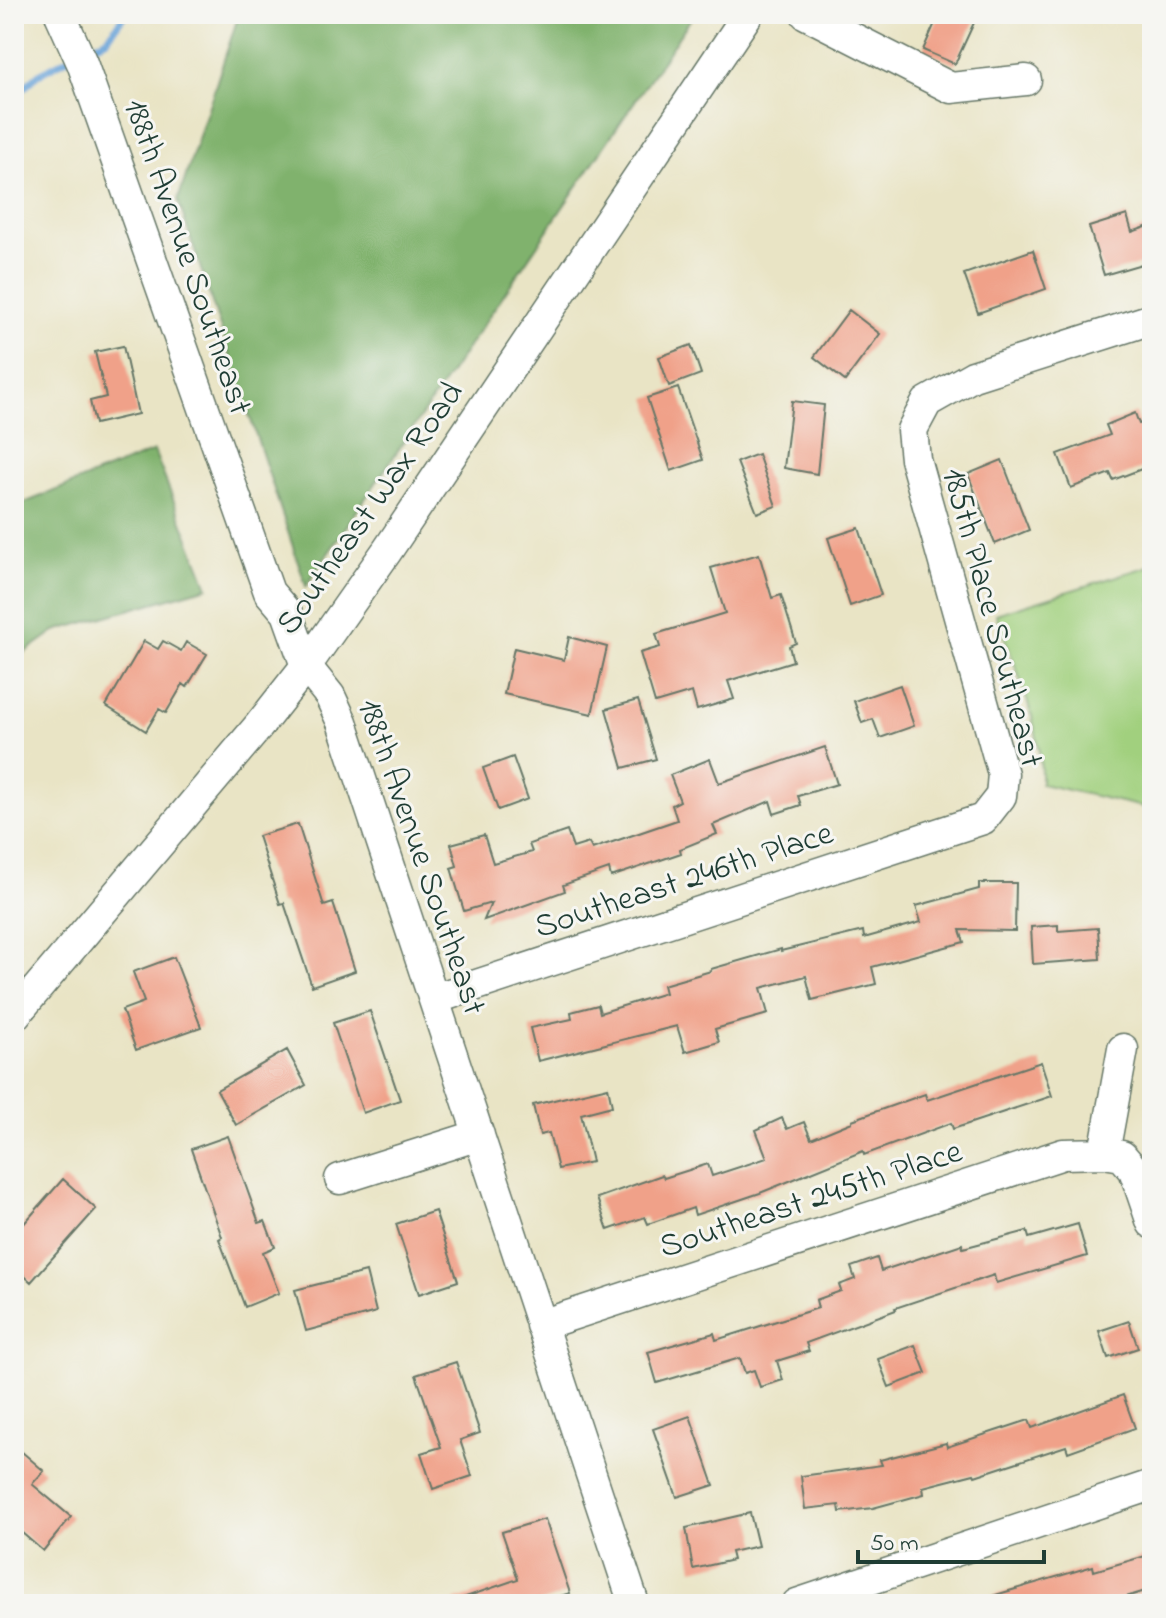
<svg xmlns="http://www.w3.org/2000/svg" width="1166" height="1618" viewBox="0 0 1166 1618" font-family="'Indie Flower',sans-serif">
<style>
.green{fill:#a1d07e;stroke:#608659;stroke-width:2}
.forest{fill:#80b26d;stroke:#507850;stroke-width:2}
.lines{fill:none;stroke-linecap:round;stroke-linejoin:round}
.stream{stroke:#68a3d8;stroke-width:7}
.building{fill:#f0a189}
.minor-casing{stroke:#667767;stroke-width:33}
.minor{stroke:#fff;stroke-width:30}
.labels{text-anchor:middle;stroke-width:6;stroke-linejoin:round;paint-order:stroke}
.street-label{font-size:34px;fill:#1f3d34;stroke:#f6f6f2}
</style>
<rect width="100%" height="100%" fill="#f6f6f2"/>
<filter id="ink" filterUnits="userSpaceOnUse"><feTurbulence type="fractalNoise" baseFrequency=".0125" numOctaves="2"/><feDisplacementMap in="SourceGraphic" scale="16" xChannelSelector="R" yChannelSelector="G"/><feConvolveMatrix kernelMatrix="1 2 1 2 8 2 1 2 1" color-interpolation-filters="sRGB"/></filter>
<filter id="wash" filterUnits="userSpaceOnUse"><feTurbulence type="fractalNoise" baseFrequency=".006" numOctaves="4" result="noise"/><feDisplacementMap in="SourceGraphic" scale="32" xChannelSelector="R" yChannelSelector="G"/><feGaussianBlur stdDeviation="1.8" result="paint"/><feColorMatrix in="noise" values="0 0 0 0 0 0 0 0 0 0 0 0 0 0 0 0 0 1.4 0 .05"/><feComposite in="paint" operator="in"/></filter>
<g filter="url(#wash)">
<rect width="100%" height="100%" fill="#e9e4c5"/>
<!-- green -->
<path class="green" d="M 1152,565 L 1152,809 L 1041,784 C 1043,726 1015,668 996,614 Z"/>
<!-- forest -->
<path class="forest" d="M 239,14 L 694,14 L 306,586 L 178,200 Z
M 154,451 L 208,587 L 55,631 L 14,660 L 14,507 Z"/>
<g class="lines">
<!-- stream -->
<path class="stream" d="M 85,50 L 107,39 L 125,14
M 14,97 L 39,74 L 71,57"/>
</g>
<g id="blocks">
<!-- building -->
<path class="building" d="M 939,14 L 978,14 L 955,64 L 923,50 Z
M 1127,215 L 1132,232 L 1152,225 L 1152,261 L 1104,275 L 1089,227 Z
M 1033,250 L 1046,289 L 978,313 L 964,274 Z
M 849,310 L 880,334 L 845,381 L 814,357 Z
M 691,345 L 701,374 L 669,386 L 659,357 Z
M 123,346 L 138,414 L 95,424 L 90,401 L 106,397 L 95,352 Z
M 678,388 L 703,460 L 671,471 L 647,398 Z
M 792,401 L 824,405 L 817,474 L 784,468 Z
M 1135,413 L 1139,424 L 1152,420 L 1152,465 L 1113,480 L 1110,473 L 1071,488 L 1058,454 L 1110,435 L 1106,425 Z
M 758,454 L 776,506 L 757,513 L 737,462 Z
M 1002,460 L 1029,530 L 995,544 L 968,474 Z
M 859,528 L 881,595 L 850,606 L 828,538 Z
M 759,554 L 772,598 L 781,595 L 796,643 L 789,646 L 793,661 L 728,681 L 734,699 L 697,710 L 692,692 L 655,703 L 640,653 L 660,647 L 656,634 L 725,613 L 711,568 Z
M 569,637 L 607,647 L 592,714 L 504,694 L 514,648 L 564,660 Z
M 144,641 L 158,649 L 163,641 L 181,651 L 186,642 L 207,654 L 187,687 L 183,684 L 166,713 L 159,709 L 146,731 L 106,706 Z
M 900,685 L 914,726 L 880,738 L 873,719 L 862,723 L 854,701 Z
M 638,700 L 656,759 L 623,768 L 606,709 Z
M 825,747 L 837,784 L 798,796 L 801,805 L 774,814 L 770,801 L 713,825 L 717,834 L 680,849 L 681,853 L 611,877 L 609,869 L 563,885 L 565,891 L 484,920 L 491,903 L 464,911 L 451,868 L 457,866 L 451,844 L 484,835 L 493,863 L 532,852 L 529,844 L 567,831 L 573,848 L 589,843 L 592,849 L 677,820 L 672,805 L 680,801 L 670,775 L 710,759 L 719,783 Z
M 513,757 L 528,799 L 498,810 L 483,768 Z
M 298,824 L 324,906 L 333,903 L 355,971 L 312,986 L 284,903 L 280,904 L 258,836 Z
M 979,883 L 1016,883 L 1015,931 L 960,930 L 964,942 L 872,967 L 876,984 L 812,1000 L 806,976 L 761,988 L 768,1014 L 715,1029 L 719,1042 L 685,1052 L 677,1026 L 538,1061 L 530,1028 L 572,1019 L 571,1012 L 598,1005 L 600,1013 L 665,993 L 663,985 L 711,971 L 711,969 L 781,949 L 781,951 L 863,931 L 864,938 L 921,922 L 916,906 L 979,889 Z
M 1058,925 L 1058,931 L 1098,928 L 1100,959 L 1033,964 L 1031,927 Z
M 174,957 L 201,1027 L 136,1050 L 122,1010 L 144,1002 L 133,972 Z
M 370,1011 L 400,1100 L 363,1113 L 333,1023 Z
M 287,1050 L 306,1085 L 236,1125 L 217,1090 Z
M 1041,1062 L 1052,1096 L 953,1129 L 951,1123 L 864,1155 L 863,1151 L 760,1193 L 695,1215 L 693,1208 L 648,1224 L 645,1217 L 608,1230 L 597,1198 L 662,1175 L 664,1178 L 708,1164 L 712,1176 L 767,1158 L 756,1130 L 782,1118 L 787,1129 L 804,1122 L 811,1139 L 852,1122 L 852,1120 L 925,1094 L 927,1100 Z
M 608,1087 L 612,1106 L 581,1114 L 592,1162 L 558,1169 L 549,1133 L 540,1135 L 533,1105 Z
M 228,1136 L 259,1223 L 265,1221 L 275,1247 L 263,1252 L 279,1293 L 245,1307 L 219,1239 L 222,1237 L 191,1149 Z
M 63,1179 L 96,1209 L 31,1282 L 14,1266 L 14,1235 Z
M 435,1211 L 458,1281 L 419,1294 L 396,1224 Z
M 1078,1224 L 1087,1256 L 996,1283 L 994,1275 L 895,1308 L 896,1310 L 806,1343 L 809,1351 L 777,1361 L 783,1380 L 760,1387 L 754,1370 L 745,1373 L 740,1358 L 657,1383 L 648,1352 L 714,1333 L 716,1340 L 818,1308 L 816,1300 L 841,1291 L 839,1285 L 855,1279 L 851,1267 L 877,1258 L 881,1271 L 962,1244 L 963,1248 L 1027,1231 L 1029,1238 Z
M 366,1272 L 376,1312 L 306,1331 L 295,1290 Z
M 1129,1321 L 1138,1348 L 1108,1358 L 1099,1331 Z
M 915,1345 L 926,1373 L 889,1387 L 878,1359 Z
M 456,1362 L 480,1433 L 460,1440 L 472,1476 L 433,1489 L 421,1453 L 441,1447 L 416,1375 Z
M 1123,1395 L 1135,1428 L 1068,1452 L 1066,1446 L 975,1476 L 974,1474 L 923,1487 L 924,1494 L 873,1508 L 840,1512 L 839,1505 L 805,1509 L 801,1476 L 882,1465 L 880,1460 L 946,1443 L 947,1447 L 1029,1420 L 1032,1428 Z
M 690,1416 L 714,1485 L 677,1497 L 653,1429 Z
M 14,1445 L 44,1471 L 32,1484 L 71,1517 L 43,1551 L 14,1526 Z
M 750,1513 L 758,1546 L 731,1552 L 733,1560 L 693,1569 L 686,1528 Z
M 545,1519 L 570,1593 L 536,1604 L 454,1604 L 454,1601 L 518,1579 L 502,1532 Z
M 1152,1554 L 1152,1589 L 1103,1604 L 982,1604 L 982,1599 L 1093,1566 L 1094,1571 Z"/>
</g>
</g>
<g filter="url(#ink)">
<use href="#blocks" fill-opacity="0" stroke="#667767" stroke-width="2"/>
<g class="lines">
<defs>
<path id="minor" d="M 60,14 L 82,63 L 269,592 L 287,613 L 306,666 L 330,696 L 342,722 L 634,1604
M 806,14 L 951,88 L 1026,80
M 434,999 L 983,819 L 1001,796 L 1003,774 L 915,459 L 912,430 L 927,402 L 973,376 L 1152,319
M 14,1016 L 258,727 L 306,666 L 387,551 L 748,14
M 1123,1049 L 1104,1153 L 1122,1156 L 1134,1170 L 1152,1223
M 340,1179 L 479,1135
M 541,1325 L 1063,1154 L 1104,1153
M 797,1604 L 1152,1485"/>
</defs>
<!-- minor casing -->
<use href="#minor" class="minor-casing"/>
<!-- minor -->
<use href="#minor" class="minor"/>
</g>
</g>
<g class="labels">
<!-- street labels -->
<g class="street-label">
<text transform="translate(190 256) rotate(71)" y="12">188th Avenue Southeast</text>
<text transform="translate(368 507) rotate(-55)" y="12">Southeast Wax Road</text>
<text transform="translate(995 617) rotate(75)" y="12">185th Place Southeast</text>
<text transform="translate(424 856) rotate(71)" y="12">188th Avenue Southeast</text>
<text transform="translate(683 878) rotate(-18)" y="12">Southeast 246th Place</text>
<text transform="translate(810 1197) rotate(-18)" y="12">Southeast 245th Place</text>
</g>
</g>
<!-- margin -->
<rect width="1166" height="1618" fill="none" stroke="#f6f6f2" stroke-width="48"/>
<!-- scale -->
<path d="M858 1550v12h186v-12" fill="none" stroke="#1f3d34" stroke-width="4"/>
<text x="870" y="1550" font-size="24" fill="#1f3d34" stroke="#f6f6f2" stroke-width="6" paint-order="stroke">50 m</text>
</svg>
